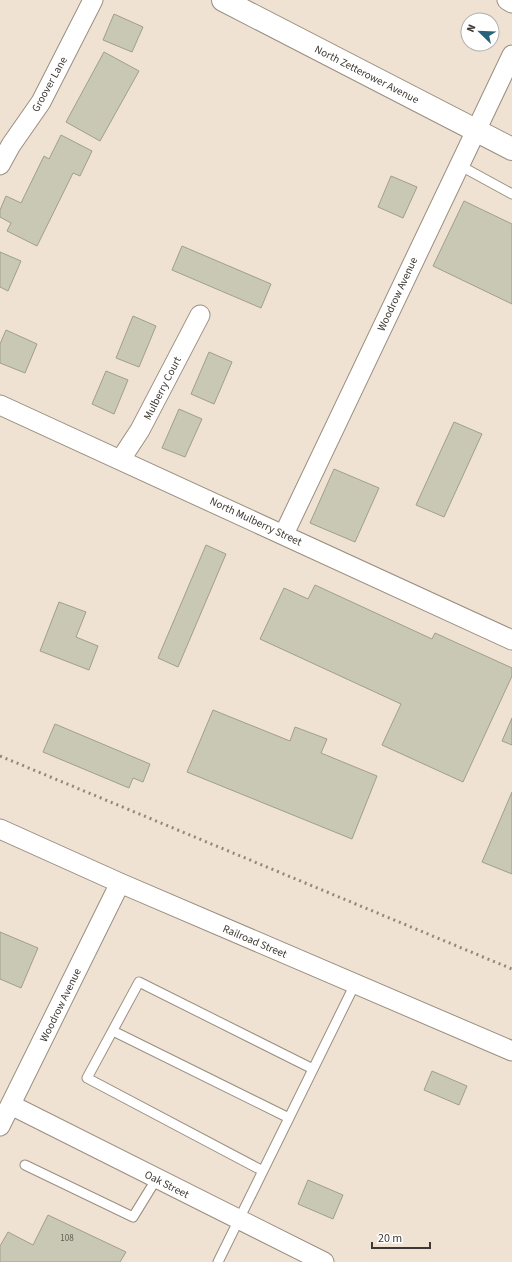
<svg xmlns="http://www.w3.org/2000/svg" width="512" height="1262" viewBox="0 0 512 1262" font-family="'Source Sans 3',sans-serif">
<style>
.building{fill:#c9c8b5;stroke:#9f9f8c}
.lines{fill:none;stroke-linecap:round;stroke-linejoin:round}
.service-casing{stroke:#9a8e7f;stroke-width:11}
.minor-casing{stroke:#9a8e7f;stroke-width:21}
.tertiary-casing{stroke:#9a8e7f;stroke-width:24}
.service{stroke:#fff;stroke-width:9}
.minor{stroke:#fff;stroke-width:19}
.tertiary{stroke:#fff;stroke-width:22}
.rail{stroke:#91887d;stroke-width:3;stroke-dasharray:2 4;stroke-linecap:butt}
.labels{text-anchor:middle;stroke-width:3;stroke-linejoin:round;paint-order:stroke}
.number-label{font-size:9px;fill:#605c52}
.street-label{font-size:11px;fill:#3d3831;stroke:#fff}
</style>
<rect width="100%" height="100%" fill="#efe2d2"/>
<!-- building -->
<path class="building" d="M 114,14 L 143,27 L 132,52 L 103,40 Z
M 104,52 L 139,71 L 100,141 L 66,122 Z
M 61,135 L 92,151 L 80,176 L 73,173 L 37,246 L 7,231 L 11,223 L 0,217 L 0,210 L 6,196 L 21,203 L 44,156 L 49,159 Z
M 391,176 L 417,187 L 403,218 L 378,207 Z
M 464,201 L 512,224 L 512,304 L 433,266 Z
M 182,246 L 271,284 L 261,308 L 172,270 Z
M 0,252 L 21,261 L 8,291 L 0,287 Z
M 133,316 L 156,326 L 139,367 L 116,358 Z
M 6,330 L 37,344 L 25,373 L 0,363 L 0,344 Z
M 209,352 L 232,362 L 214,404 L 191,394 Z
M 106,371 L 128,380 L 114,414 L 92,404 Z
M 179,409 L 202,419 L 185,457 L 162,448 Z
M 454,422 L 482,434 L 444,517 L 416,505 Z
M 334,469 L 379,488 L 355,542 L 310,523 Z
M 206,545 L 226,554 L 178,667 L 158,658 Z
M 315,585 L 432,639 L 435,633 L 512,668 L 512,676 L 463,782 L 382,745 L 401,704 L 260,639 L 284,588 L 308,599 Z
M 59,602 L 86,612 L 76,637 L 98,646 L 89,670 L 40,651 Z
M 213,710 L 290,741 L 295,727 L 327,739 L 321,753 L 377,776 L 352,839 L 187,772 Z
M 512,718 L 512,745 L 502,741 Z
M 55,724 L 150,764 L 143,782 L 133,778 L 129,788 L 43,752 Z
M 512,792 L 512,874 L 482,862 Z
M 0,932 L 38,948 L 21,988 L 0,979 Z
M 432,1071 L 467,1086 L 459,1105 L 424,1090 Z
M 308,1180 L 343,1195 L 333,1219 L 298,1204 Z
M 48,1215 L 126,1252 L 120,1262 L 0,1262 L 0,1246 L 8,1232 L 33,1245 Z"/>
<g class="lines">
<defs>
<path id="service" d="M 459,165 L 512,194
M 113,1031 L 289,1118
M 25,1165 L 133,1217 L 157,1178
M 263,1171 L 87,1078 L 139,982 L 313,1069
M 218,1262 L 355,984"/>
<path id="minor" d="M 507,0 L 512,3
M 0,165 L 11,145 L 41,102 L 93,0
M 0,405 L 512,640
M 121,459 L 140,430 L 200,315
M 284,534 L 512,55
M 0,829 L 120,883 L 512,1051
M 11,1105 L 324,1262
M 0,1126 L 120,883"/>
<path id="tertiary" d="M 223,0 L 512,149"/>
</defs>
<!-- service casing -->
<use href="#service" class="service-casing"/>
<!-- minor casing -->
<use href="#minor" class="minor-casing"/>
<!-- tertiary casing -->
<use href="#tertiary" class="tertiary-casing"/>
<!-- service -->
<use href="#service" class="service"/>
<!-- minor -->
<use href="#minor" class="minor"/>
<!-- tertiary -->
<use href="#tertiary" class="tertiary"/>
<!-- rail -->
<path class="rail" d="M 0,756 L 512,969"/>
</g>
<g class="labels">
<!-- number labels -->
<g class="number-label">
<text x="67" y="1241">108</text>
</g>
<!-- street labels -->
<g class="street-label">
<text transform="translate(367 74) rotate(27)" y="4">North Zetterower Avenue</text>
<text transform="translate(49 84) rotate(-61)" y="4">Groover Lane</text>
<text transform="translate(397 294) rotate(-65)" y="4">Woodrow Avenue</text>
<text transform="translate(162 388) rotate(-63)" y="4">Mulberry Court</text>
<text transform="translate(256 521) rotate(25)" y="4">North Mulberry Street</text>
<text transform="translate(255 941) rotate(23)" y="4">Railroad Street</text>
<text transform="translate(60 1005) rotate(-64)" y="4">Woodrow Avenue</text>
<text transform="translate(167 1184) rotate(27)" y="4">Oak Street</text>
</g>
</g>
<!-- north arrow -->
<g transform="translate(480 32) rotate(293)"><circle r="19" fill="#ffffff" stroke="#b1afad"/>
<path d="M0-3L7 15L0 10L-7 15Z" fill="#28637b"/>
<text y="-6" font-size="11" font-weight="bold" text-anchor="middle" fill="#3d3831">N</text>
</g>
<!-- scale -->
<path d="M372 1242v6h58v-6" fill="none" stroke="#3d3831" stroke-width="2"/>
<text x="378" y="1242" font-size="12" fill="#3d3831" stroke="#ffffff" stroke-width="3" paint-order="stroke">20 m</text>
</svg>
